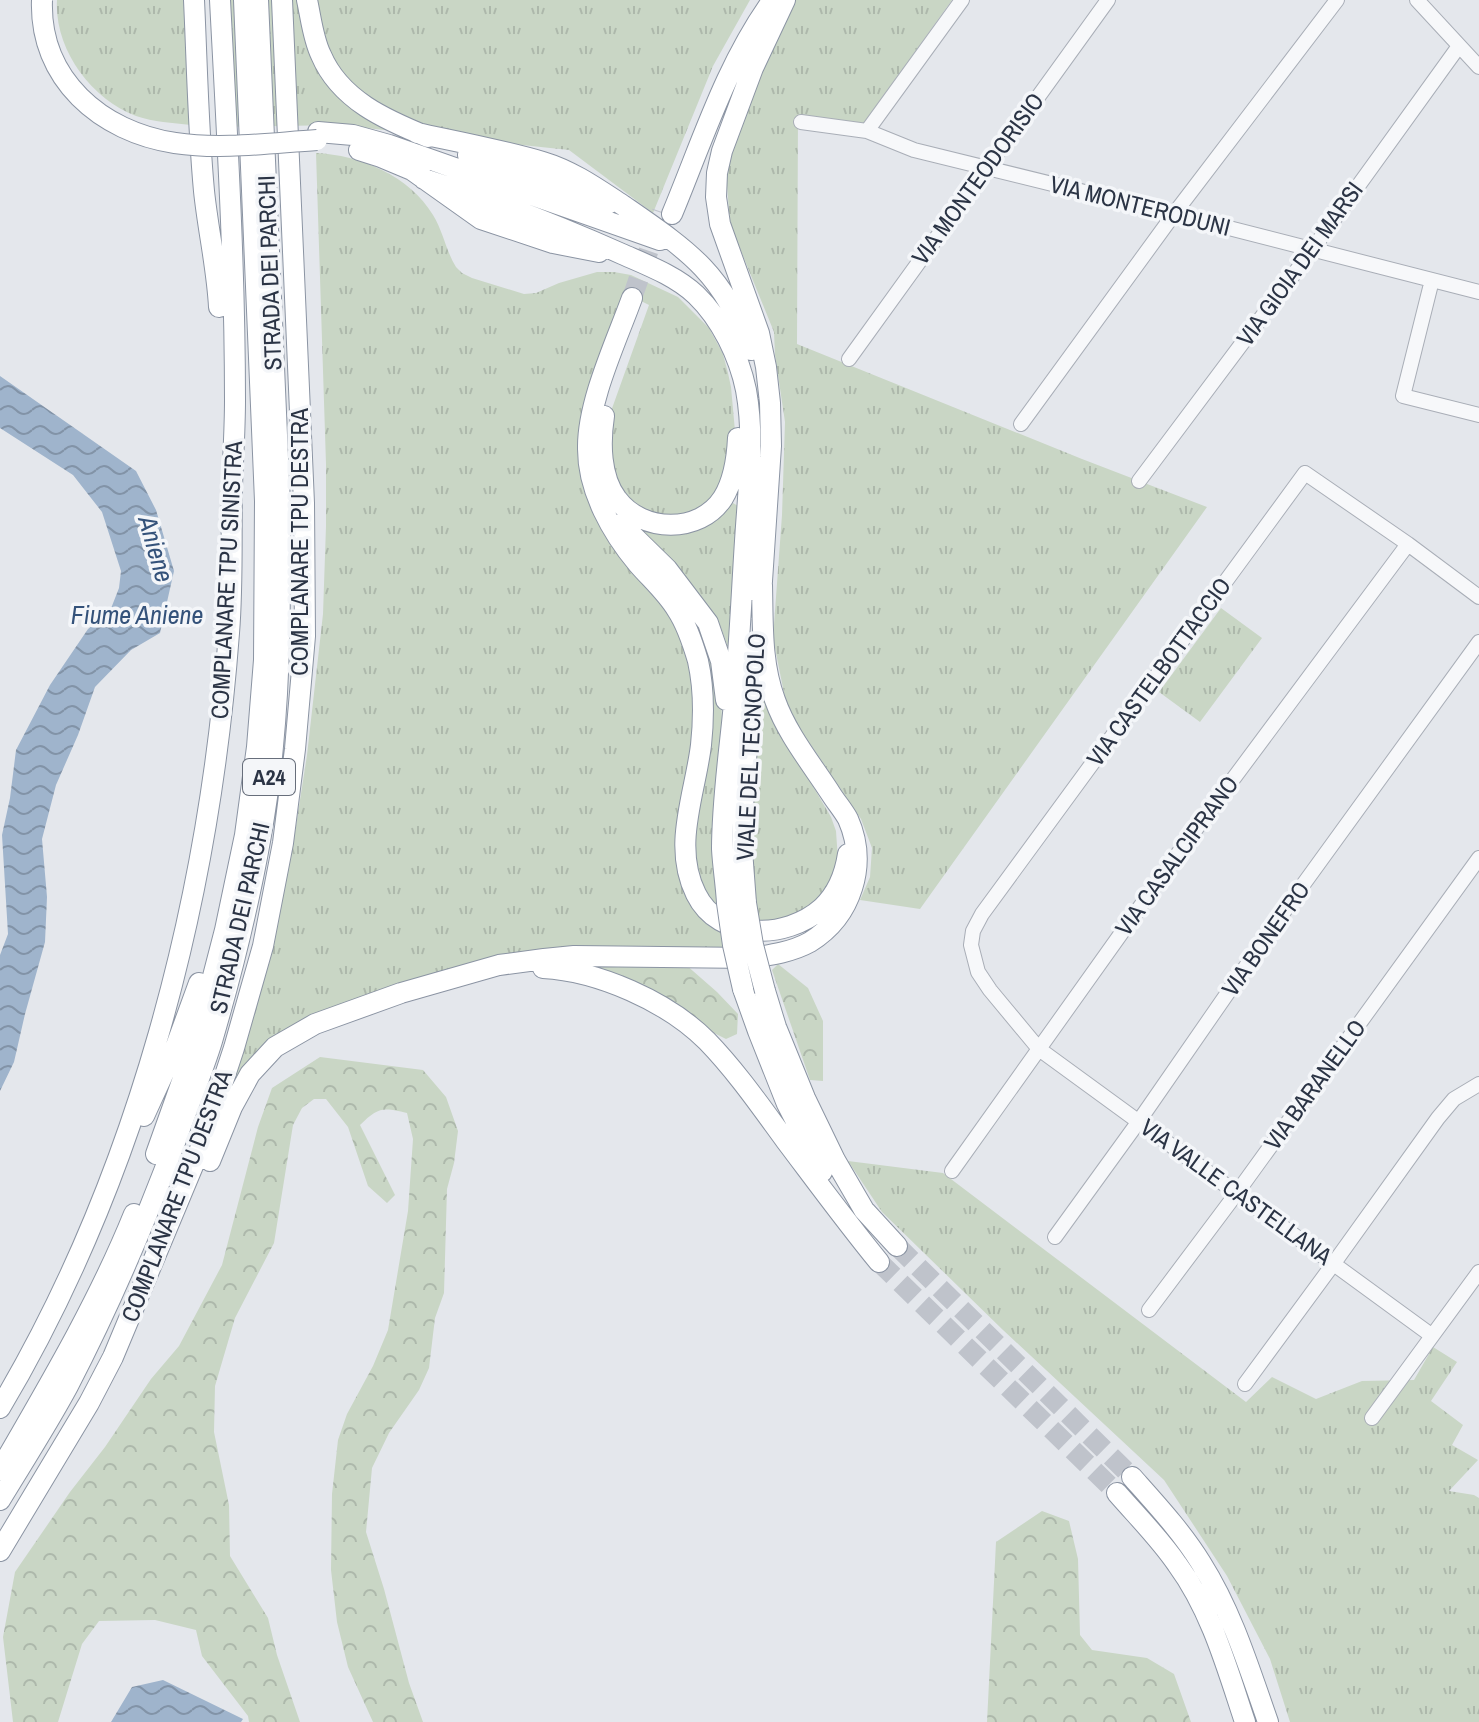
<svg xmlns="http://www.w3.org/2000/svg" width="1479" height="1722" viewBox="0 0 1479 1722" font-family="'Archivo Narrow',sans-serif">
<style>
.grass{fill:url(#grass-tufts)}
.forest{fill:url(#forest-crowns)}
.water{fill:url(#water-waves)}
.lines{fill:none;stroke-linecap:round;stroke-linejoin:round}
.highway-tunnel{stroke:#bfc3cb;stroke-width:20;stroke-dasharray:20 10;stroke-linecap:butt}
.minor-casing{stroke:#a9aeb7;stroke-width:16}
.highway-casing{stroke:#8b94a3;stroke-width:22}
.minor{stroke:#f7f8fa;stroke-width:14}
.highway{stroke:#fff;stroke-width:20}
.highway-bridge-casing{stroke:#8b94a3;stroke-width:22;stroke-linecap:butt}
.highway-bridge{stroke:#fff;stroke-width:20}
.labels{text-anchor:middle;stroke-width:7;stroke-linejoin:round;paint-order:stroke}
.shield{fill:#f4f6f9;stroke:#676e7b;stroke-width:2}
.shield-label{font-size:22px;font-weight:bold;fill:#2b3445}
.street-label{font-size:24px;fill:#2b3445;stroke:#f4f6f9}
.water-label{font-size:26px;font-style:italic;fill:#34527a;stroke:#f4f6f9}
</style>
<defs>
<pattern id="grass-tufts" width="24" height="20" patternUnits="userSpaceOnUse" patternTransform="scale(2)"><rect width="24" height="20" fill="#c9d6c5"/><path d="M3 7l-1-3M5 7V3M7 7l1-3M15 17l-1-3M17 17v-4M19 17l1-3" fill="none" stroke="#adb8ab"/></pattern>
<pattern id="forest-crowns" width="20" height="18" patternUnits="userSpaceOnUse" patternTransform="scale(2)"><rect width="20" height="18" fill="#c9d6c5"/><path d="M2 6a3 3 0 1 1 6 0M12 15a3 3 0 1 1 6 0" fill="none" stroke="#adb8ab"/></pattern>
<pattern id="water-waves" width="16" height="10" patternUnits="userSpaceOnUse" patternTransform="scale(2)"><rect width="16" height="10" fill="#9fb4cc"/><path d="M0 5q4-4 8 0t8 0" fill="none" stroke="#8293a7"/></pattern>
</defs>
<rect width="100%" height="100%" fill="#e4e7ec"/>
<!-- grass -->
<path class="grass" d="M 57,0 L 188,0 L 191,125 C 172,123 154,122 136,116 C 91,99 54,49 57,0 Z
M 212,0 L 750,0 L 713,66 L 653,213 L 569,150 L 338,125 L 217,127 Z
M 792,0 L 952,0 L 863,125 L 798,115 L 797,344 L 1082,459 L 1207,507 L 920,909 L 860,900 L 870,877 L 872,848 L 861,819 L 796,723 L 785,698 L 773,638 L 782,515 L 785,422 L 775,355 L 774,332 L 730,224 L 726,173 L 737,131 Z
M 316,153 C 360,155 410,176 433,215 C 443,231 446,251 456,267 L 462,273 L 472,278 L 524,294 L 536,293 L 559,283 L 597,272 L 614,272 L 631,275 L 678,297 L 709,328 L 723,354 L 728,373 L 731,387 L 735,431 L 719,492 L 698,511 L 663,518 L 630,505 L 611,471 L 610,414 L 649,305 L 627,294 L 583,413 L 578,440 L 580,467 L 584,491 L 597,520 L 674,621 L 693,668 L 694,908 L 704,920 L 721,930 L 726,952 L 532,950 L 507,955 L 257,1053 L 234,1080 L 282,900 L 293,845 L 307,755 L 323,614 L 326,526 L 326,464 Z
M 733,503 L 738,506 L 729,650 L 721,628 L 714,615 L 628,521 L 688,532 C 715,527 716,518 733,503 Z
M 670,582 L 704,629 L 721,692 L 722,724 L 718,908 L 703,890 L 695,860 L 696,826 L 709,744 Z
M 1221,608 L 1262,638 L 1200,722 L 1159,692 Z
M 762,688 L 783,735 L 831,817 L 836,831 L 838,860 L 831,884 L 810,909 L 760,925 C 744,848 757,766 762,688 Z
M 848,1161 L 943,1173 L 1246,1402 L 1272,1377 L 1316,1399 L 1362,1381 L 1414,1380 L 1433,1347 L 1457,1362 L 1431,1401 L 1463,1425 L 1452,1445 L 1478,1460 L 1449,1491 L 1474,1495 L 1479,1498 L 1479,1722 L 1290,1722 L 1270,1659 L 1227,1576 L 1164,1480 L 1003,1330 L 882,1212 Z"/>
<!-- forest -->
<path class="forest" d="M 566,961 L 685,964 L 717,992 L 738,1014 L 737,1034 L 726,1039 L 716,1034 L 669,1002 Z
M 778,964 L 808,988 L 823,1021 L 823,1081 L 810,1080 L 772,970 Z
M 320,1057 L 423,1070 L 446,1097 L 458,1131 L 454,1163 L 447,1189 L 444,1293 L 435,1318 L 429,1368 L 419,1390 L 389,1433 L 372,1468 L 366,1532 L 384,1589 L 409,1683 L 423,1722 L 373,1722 L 348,1667 L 337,1622 L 331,1570 L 332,1494 L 338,1440 L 347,1414 L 373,1366 L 388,1330 L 408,1211 L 413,1139 L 407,1113 C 383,1107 378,1107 360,1125 L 395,1195 L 387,1203 L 368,1186 L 348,1127 L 326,1099 L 314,1099 L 302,1108 L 293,1125 L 274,1243 L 235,1318 L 215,1386 L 214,1432 L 229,1505 L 230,1556 L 268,1618 L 277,1655 L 300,1722 L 249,1722 L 248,1716 L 202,1656 L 196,1630 L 155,1620 L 99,1621 L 82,1644 L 58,1722 L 13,1722 L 3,1637 L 15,1572 L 70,1492 L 105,1447 L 151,1379 L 179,1346 L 222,1265 L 258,1127 L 272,1088 Z
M 1042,1511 L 1069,1521 L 1078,1559 L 1080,1635 L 1092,1650 L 1147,1658 L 1174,1674 L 1191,1722 L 987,1722 L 996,1542 Z"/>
<!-- water -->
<path class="water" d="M 0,376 L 136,471 L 156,510 L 174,571 L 160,633 L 131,650 L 95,687 L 78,735 L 56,785 L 42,839 L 47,897 L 45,942 L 25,1014 L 14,1062 L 0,1091 L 0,955 L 8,934 L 2,835 L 10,798 L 16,750 L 50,685 L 88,629 L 110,611 L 119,588 L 121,571 L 102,512 L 73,475 L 0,428 Z
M 163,1680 L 243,1719 L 241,1722 L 111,1722 L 132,1687 Z"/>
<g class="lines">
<!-- highway-tunnel -->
<path class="highway-tunnel" d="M 632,298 L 662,212
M 897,1246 L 1132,1477
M 879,1262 L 1117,1493"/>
<defs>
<path id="minor" d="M 1417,0 L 1479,67
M 801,122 L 867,131 L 914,150 L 1174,214 L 1479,292
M 867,131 L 962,0
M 1432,280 L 1403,396 L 1479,415
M 849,359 L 1108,0
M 1021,424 L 1174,214 L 1337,0
M 1139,481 L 1312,250 L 1459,46
M 952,1171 L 1187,841 L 1408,544
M 1055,1237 L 1139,1121 L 1292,900 L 1479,642
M 1149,1310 L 1236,1194 L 1479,858
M 1431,1335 L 1039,1049 L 990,990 L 978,972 L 971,945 L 973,931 L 982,914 L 1305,473 L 1408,544 L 1479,597
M 1245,1384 L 1334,1263 L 1438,1118 L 1454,1099 L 1479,1084
M 1372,1418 L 1479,1272"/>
<path id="highway" d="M 194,0 C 197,63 198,127 204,191 C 208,230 217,268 219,307
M 307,0 C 311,18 313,39 321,55 C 340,100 386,120 428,137
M 318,132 L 353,135 L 389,145 L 660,240
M 417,133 C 459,142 502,150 543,162 C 573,171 598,189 624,206 C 689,251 723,273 751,350
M 359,150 L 381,157 L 412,170 L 481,219 L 553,243 L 599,252
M 468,155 L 493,165 L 538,178 L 608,204
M 424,179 C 492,200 557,225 622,254 C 647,265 676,276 696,295 C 721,319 739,356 746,390 C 755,439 748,491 745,541 C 742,587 740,634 736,680 C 732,736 722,793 722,849 C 723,867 726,885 727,903
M 672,214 C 702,142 726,65 772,1
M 632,298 C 616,342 587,403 588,449 C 588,491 612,533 638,564 C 651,579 667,593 677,610 C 687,625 693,644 698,661 C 704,688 704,717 701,745 C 695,795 672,846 696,894 C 719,941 786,940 822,908 C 837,894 845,874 848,854
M 604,416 C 600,442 600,477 617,499 C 642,533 700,534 723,498 C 734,480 737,459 738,438
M 621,524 L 667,569 L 708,623 L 721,661 L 726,700
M 761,596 L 771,446 L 770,403 L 766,367 L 759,333 L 720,224 L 716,197 L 717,173 L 722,151 L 753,68 L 785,0
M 746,903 L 742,850 L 744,782 L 756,648
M 543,968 C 598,971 667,1001 707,1041 C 737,1072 761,1107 786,1141 C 817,1182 847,1223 879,1262
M 743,989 L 758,1031 L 787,1104 L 822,1172
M 765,991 L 776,1027 L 805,1098 L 835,1160 L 864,1210 L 897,1246
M 144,1116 L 176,1046 L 199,983
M 156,1154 L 196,1042 L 225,930 L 245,835 L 257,747 L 264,660 L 265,501 L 244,0
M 210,1161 L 232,1107 L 250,1074 L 275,1047 L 315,1024 L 401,993 L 499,965 L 544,959 L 574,956 L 751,958 C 771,955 792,952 810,942 C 852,916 868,864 848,819 C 843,810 836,802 831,794 C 811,763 787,734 775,700 C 761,663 763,623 762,585
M 0,1408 C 138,1176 209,900 229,633 C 233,584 231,536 232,487 C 233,458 235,429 235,400 C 235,267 227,133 220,0
M 0,1470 C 48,1387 98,1303 134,1214
M 1132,1477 C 1156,1504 1182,1532 1201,1563 C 1232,1612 1249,1668 1268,1722
M 1117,1493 C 1137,1516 1160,1539 1177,1564 C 1211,1610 1227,1668 1245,1722
M 0,1500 C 23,1462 47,1425 68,1386 C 110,1305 145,1223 177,1137 C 188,1105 202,1074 212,1041 C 240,945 264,845 273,746 C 281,665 280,585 280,504 L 258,0
M 0,1551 L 89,1403 L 113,1357 L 203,1142 L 234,1048 L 263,946 L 283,843 L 295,749 L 305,636 L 304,503 L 282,0"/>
</defs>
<!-- minor casing -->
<use href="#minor" class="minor-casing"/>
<!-- highway casing -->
<use href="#highway" class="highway-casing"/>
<!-- minor -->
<use href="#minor" class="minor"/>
<!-- highway -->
<use href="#highway" class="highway"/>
<defs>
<path id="highway-bridge" d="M 42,0 C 39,79 101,132 175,143 C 221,150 270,143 317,140
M 727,903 L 733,945 L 743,989
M 746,903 L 753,945 L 765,991"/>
</defs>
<!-- highway-bridge casing -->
<use href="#highway-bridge" class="highway-bridge-casing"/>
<!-- highway-bridge -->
<use href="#highway-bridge" class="highway-bridge"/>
</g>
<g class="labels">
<!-- shield labels -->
<rect class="shield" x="243" y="759" width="52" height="36" rx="6"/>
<g class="shield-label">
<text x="269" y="785">A24</text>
</g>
<!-- street labels -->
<g class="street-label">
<text transform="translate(978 179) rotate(-54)" y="8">VIA MONTEODORISIO</text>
<text transform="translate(1140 206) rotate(14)" y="8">VIA MONTERODUNI</text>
<text transform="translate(1300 264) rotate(-54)" y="8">VIA GIOIA DEI MARSI</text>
<text transform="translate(270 273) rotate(-92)" y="8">STRADA DEI PARCHI</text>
<text transform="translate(300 542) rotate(-90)" y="8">COMPLANARE TPU DESTRA</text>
<text transform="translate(227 580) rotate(-87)" y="8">COMPLANARE TPU SINISTRA</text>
<text transform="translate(1159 672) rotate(-54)" y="8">VIA CASTELBOTTACCIO</text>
<text transform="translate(751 747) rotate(-87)" y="8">VIALE DEL TECNOPOLO</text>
<text transform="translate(1177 856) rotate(-54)" y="8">VIA CASALCIPRANO</text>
<text transform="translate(240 918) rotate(-77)" y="8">STRADA DEI PARCHI</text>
<text transform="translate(1266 939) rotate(-55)" y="8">VIA BONEFRO</text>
<text transform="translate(1315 1085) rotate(-54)" y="8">VIA BARANELLO</text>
<text transform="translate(1236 1192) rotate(36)" y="8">VIA VALLE CASTELLANA</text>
<text transform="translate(177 1196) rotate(-69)" y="8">COMPLANARE TPU DESTRA</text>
</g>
<!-- water labels -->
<g class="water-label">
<text transform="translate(156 549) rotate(74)" y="9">Aniene</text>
<text x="137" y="624">Fiume Aniene</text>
</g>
</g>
</svg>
